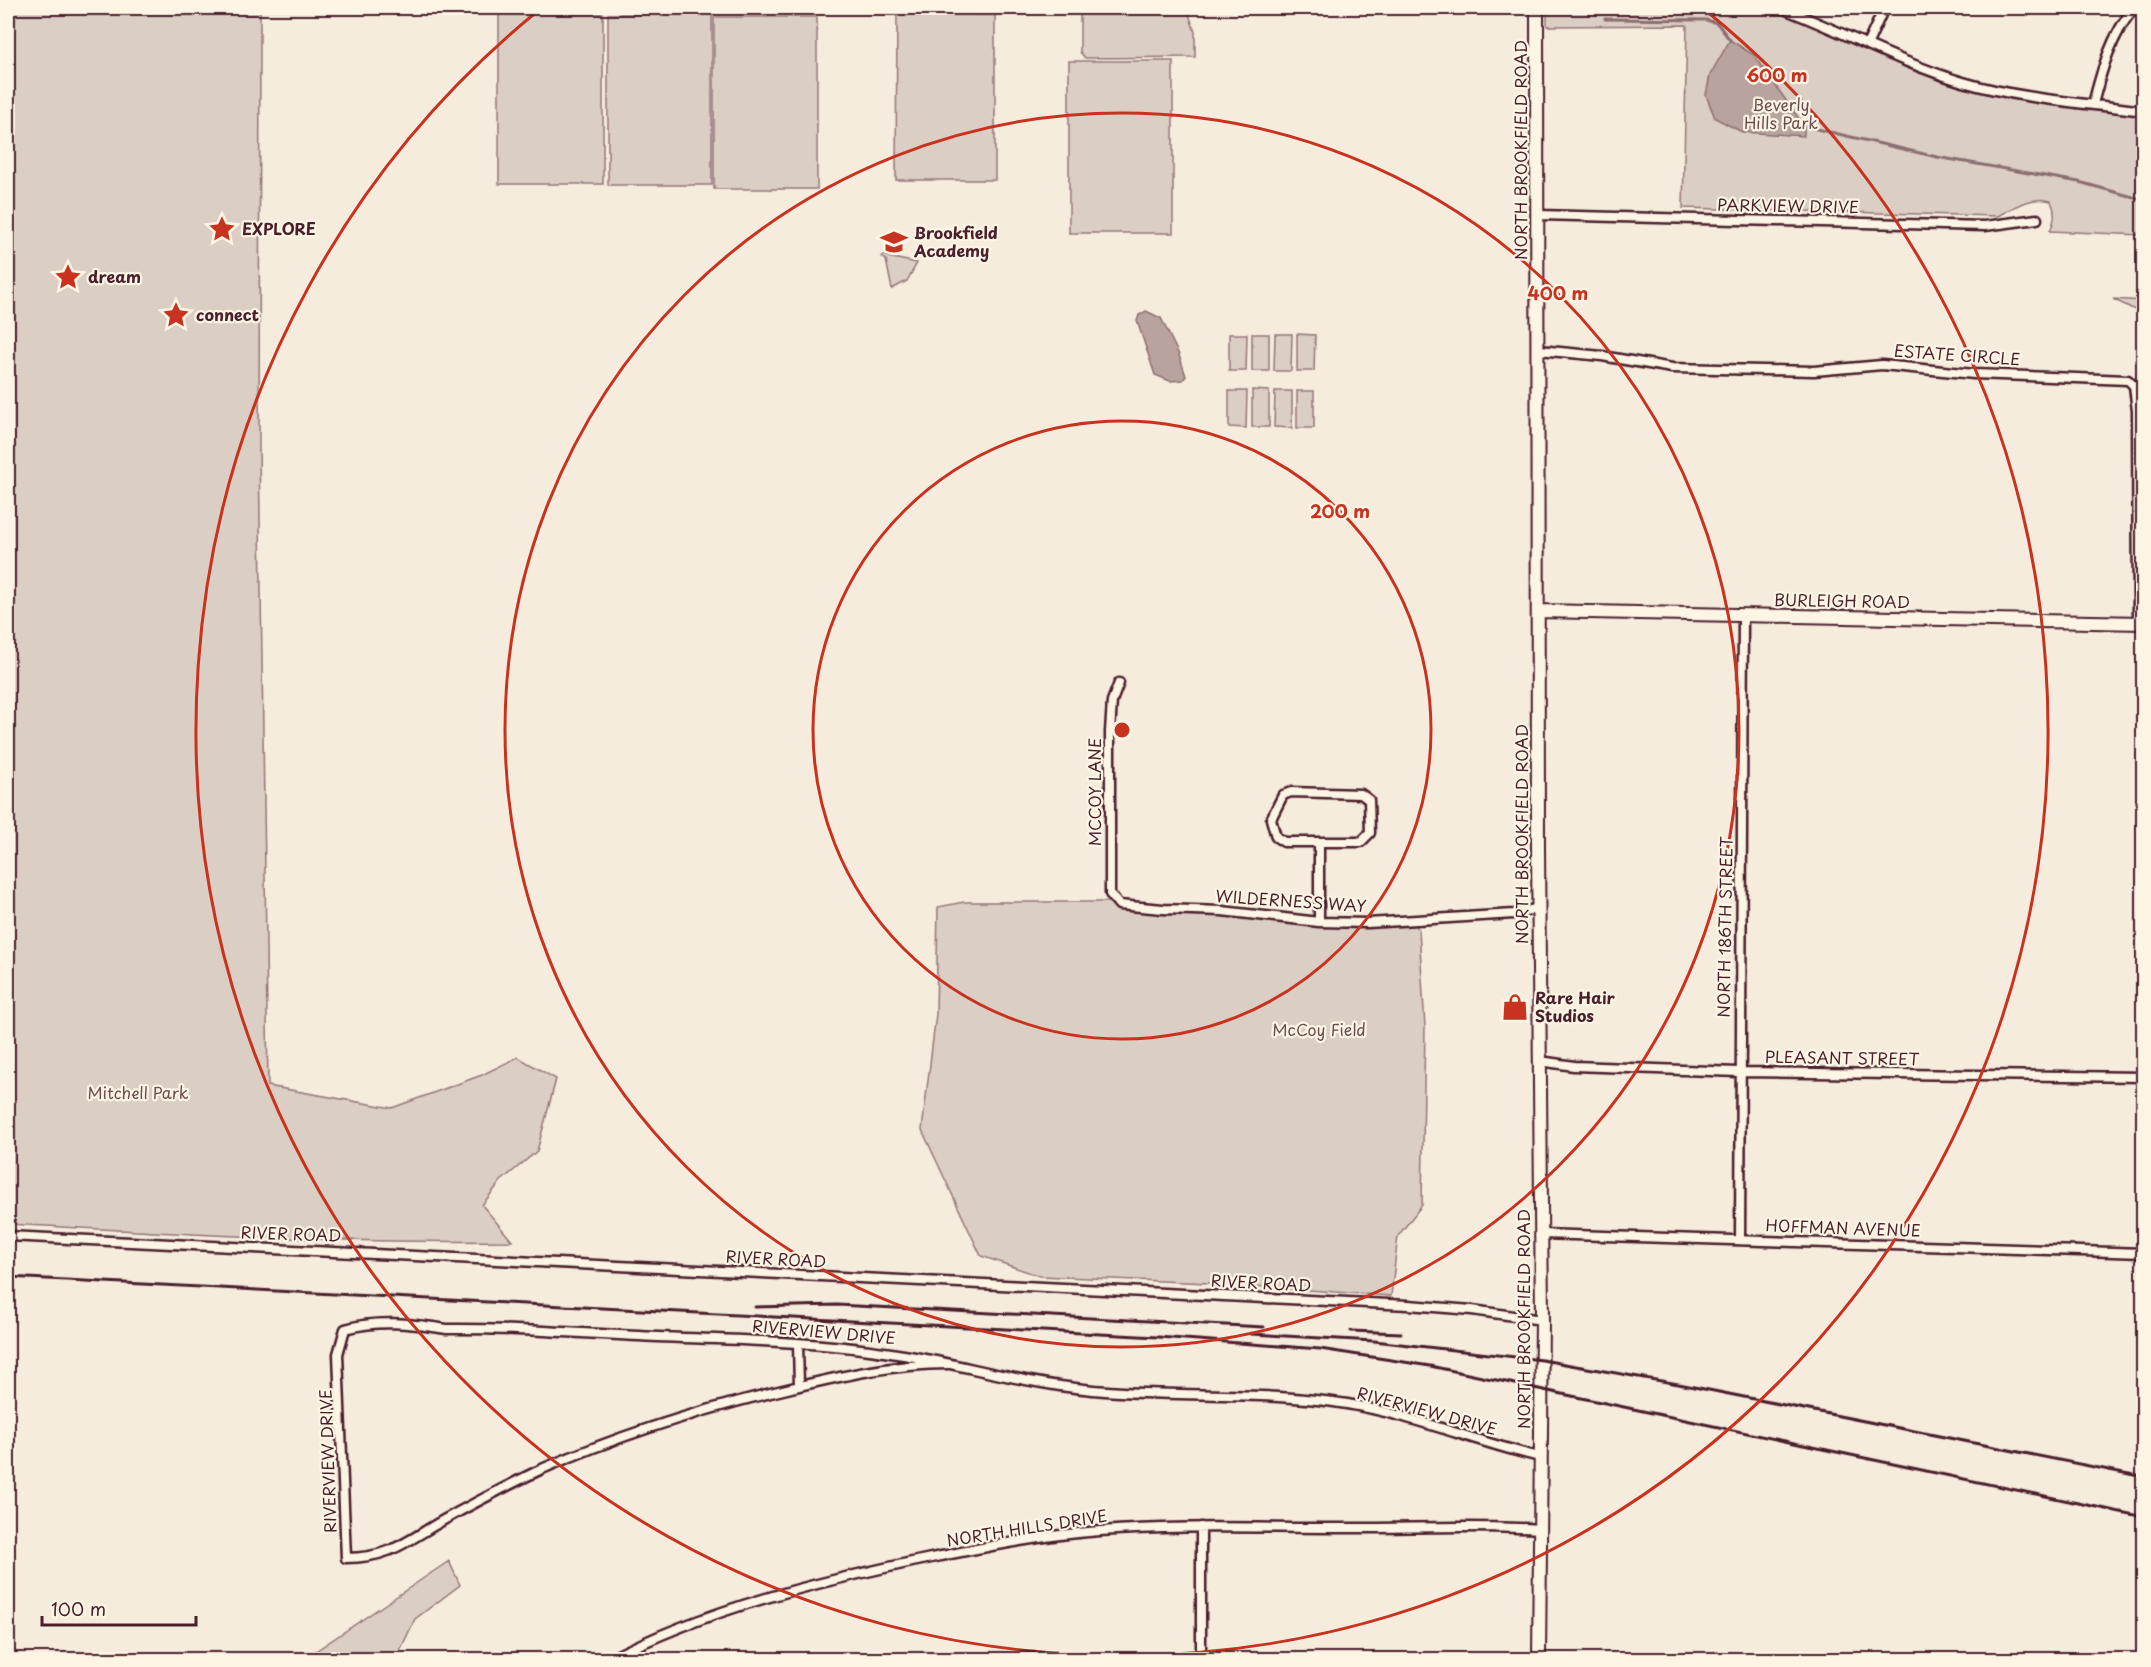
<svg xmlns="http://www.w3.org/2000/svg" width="2151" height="1667" viewBox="0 0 2151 1667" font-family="'Playpen Sans',sans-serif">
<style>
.green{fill:#dbcec4;stroke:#927678;stroke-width:1.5}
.water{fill:#b8a39e;stroke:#8c6e70;stroke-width:1.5}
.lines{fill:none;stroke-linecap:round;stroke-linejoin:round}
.stream{stroke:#8c6e70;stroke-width:3}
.street-casing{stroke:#4a1f2b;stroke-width:13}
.secondary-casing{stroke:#4a1f2b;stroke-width:16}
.street{stroke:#fcf5e5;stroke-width:8}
.secondary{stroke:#fcf5e5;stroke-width:12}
.rail{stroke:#4a1f2b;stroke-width:3}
.ring{fill:none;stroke:#c8321e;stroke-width:3}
.labels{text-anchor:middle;stroke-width:4.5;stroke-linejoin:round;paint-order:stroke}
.park-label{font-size:16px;fill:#6e4b51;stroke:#fcf5e5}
.street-label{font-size:16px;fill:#4a1f2b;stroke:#fcf5e5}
.poi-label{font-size:16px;font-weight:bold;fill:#4a1f2b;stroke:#fcf5e5;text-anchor:start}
.centre{fill:#c8321e;stroke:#fcf5e5;stroke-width:3}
.ring-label{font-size:18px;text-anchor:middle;font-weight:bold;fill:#c8321e;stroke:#fcf5e5;stroke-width:4.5;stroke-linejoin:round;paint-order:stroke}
</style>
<rect width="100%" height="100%" fill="#f5ecde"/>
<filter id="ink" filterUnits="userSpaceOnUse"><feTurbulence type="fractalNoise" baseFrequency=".0167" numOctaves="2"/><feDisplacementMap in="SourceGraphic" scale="12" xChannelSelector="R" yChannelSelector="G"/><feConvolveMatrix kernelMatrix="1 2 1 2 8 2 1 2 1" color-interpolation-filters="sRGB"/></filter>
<g filter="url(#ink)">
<!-- green -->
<path class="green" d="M 8,8 L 260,8 L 259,449 L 268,1086 L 392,1108 L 482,1075 L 518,1057 L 556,1079 L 537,1151 L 501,1181 L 482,1205 L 512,1241 C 344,1244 176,1233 8,1224 Z
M 1080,8 L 1187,8 L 1195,32 L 1195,57 L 1085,58 L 1080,52 Z
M 1547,8 L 1769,8 L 1923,73 L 1968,88 L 2005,96 L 2143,115 L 2143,235 L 2050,231 C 2055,220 2056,212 2051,201 C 2032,195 2014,207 1998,216 L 1683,208 L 1687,25 L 1547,26 Z
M 499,13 L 603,13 L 603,184 L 499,184 Z
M 608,14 L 712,14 L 712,185 L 608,185 Z
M 897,14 L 995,15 L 995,180 L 896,180 Z
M 714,17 L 817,17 L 817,189 L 714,189 Z
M 1069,61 L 1173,61 L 1173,233 L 1069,233 Z
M 885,254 L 888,257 L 917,263 L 907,281 L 892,289 L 886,260 L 882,257 Z
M 2113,299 L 2143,301 L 2143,314 Z
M 1229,334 L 1247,334 L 1246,371 L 1229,371 Z
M 1252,334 L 1269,334 L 1269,371 L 1252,371 Z
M 1275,334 L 1292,334 L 1291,371 L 1274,371 Z
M 1297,334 L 1315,335 L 1314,371 L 1297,371 Z
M 1252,390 L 1269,391 L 1269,427 L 1252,427 Z
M 1229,391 L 1247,391 L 1246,428 L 1229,427 Z
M 1275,391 L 1292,391 L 1292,428 L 1274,427 Z
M 1297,391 L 1314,391 L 1314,428 L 1297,428 Z
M 964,902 L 1107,902 L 1129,911 L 1414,923 L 1419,930 L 1425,1027 L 1422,1205 L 1398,1236 L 1391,1296 L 1209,1283 L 1040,1276 L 981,1256 L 922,1130 L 936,1014 L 938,907 Z
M 449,1561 L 460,1585 L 415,1619 L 396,1659 L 304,1659 Z"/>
<!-- water -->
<path class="water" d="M 1730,40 L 1754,55 L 1804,126 L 1804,136 L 1742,132 L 1715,118 L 1706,95 L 1710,75 Z
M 1146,311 L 1161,318 L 1179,355 L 1186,376 L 1183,380 L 1170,381 L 1155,375 L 1137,321 L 1139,315 Z"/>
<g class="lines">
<!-- stream -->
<path class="stream" d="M 1605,19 L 1706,20 L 1717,23 L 1730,40
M 1804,126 L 1937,157 L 2079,182 L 2144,200"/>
<defs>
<path id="street" d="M 1781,8 C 1842,31 1900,63 1963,82 C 2021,99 2083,103 2144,111
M 1868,43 L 1884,8
M 2093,104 C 2102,69 2111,36 2134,8
M 1538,215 L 1985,226 L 2037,219
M 1539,350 L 1602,356 L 1672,368 L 1814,371 L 1882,365 L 1974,374 L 2128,380 L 2134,386 L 2137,411 L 2138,623
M 1119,683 L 1112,701 L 1110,732 L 1110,894 L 1119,905 L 1163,909 L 1222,911 L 1319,922 L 1368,923 L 1514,914 L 1539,908
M 1291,792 L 1361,794 L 1369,800 L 1370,833 L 1361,842 L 1284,842 L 1276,837 L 1271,819 L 1283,795 Z
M 1319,922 L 1319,842
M 1540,1061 L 1574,1066 L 1738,1072 L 2144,1077
M 1541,1234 L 2144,1253
M 8,1236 L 1408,1305 L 1472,1310 L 1542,1320
M 1740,1240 L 1743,615
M 798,1344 L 799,1386
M 948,1364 C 893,1364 841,1376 787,1389 C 703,1409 622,1434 542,1469 C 510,1484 480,1500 449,1517 C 410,1538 393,1558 346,1558 L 338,1354 L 345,1329 C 379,1319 412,1324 447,1329 C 518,1328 588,1334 658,1337 C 736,1340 814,1341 891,1353 C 948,1361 1003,1378 1060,1386 C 1155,1400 1252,1389 1347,1404 C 1414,1415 1475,1442 1540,1457
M 1201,1527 L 1201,1660
M 608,1660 C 708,1608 821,1581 931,1558 C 987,1547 1043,1535 1100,1531 C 1178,1525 1256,1528 1334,1528 C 1403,1529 1471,1524 1539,1529"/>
<path id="secondary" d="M 1537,8 L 1538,849 L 1542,1320 L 1539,1660
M 1539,611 L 2144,623"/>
</defs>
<!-- street casing -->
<use href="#street" class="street-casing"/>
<!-- secondary casing -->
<use href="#secondary" class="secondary-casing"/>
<!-- street -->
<use href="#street" class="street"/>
<!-- secondary -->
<use href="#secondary" class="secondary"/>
<!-- rail -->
<path class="rail" d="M 8,1277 L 1158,1337 L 1320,1349 L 1430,1366 L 2144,1517
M 755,1307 L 837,1305 L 1264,1327
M 1351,1331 L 1401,1333
M 1251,1334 L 1374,1341 L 1542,1360 L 1684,1385 L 2144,1477"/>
</g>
</g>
<!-- distance rings -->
<g class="ring">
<circle cx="1122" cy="730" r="309"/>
<circle cx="1122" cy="730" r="617"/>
<path d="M1705 10A926 926 0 1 1 539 10"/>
</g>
<!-- icons -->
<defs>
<symbol id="sight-bare" viewBox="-9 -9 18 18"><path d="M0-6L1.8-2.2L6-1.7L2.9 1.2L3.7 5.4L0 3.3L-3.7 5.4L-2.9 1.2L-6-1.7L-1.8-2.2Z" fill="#c8321e" stroke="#fcf5e5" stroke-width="2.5" paint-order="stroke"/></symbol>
<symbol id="school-bare" viewBox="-9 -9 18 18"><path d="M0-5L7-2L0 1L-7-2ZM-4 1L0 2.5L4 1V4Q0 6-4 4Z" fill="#c8321e" stroke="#fcf5e5" stroke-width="2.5" paint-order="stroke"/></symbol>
<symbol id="shop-bare" viewBox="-9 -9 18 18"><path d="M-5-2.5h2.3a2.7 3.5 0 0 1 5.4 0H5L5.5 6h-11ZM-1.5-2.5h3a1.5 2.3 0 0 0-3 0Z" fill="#c8321e" stroke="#fcf5e5" stroke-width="2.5" paint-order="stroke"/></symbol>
</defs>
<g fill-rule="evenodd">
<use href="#sight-bare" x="203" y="210" width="38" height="38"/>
<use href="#school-bare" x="875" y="223" width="38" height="38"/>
<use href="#sight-bare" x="49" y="258" width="38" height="38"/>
<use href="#sight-bare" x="157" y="296" width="38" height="38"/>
<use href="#shop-bare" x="1496" y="988" width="38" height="38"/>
</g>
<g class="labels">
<!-- park labels -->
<g class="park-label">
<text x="1781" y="111">Beverly<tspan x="1781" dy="18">Hills Park</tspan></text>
<text x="1319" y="1036">McCoy Field</text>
<text x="138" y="1099">Mitchell Park</text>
</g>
<!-- street labels -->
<g class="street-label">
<text transform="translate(1521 150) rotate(-90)" y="6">NORTH BROOKFIELD ROAD</text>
<text transform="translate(1788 206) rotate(1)" y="6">PARKVIEW DRIVE</text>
<text transform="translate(1957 355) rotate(4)" y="6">ESTATE CIRCLE</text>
<text transform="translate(1842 601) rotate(1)" y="6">BURLEIGH ROAD</text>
<text transform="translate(1095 792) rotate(-90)" y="6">MCCOY LANE</text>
<text transform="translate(1522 834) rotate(-90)" y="6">NORTH BROOKFIELD ROAD</text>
<text transform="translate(1291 901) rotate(4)" y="6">WILDERNESS WAY</text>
<text transform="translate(1725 927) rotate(-89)" y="6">NORTH 186TH STREET</text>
<text transform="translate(1842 1058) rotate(1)" y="6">PLEASANT STREET</text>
<text transform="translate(1843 1228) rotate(2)" y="6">HOFFMAN AVENUE</text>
<text transform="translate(291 1234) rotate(2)" y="6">RIVER ROAD</text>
<text transform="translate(776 1259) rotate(3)" y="6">RIVER ROAD</text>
<text transform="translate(1261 1283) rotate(3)" y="6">RIVER ROAD</text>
<text transform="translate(1524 1319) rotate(-90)" y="6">NORTH BROOKFIELD ROAD</text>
<text transform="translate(824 1332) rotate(5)" y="6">RIVERVIEW DRIVE</text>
<text transform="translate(1427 1411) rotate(15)" y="6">RIVERVIEW DRIVE</text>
<text transform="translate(328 1461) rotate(-92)" y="6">RIVERVIEW DRIVE</text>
<text transform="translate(1027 1528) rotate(-9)" y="6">NORTH HILLS DRIVE</text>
</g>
<!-- poi labels -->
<g class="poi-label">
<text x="242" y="235">EXPLORE</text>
<text x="914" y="239">Brookfield<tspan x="914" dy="18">Academy</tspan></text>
<text x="88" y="283">dream</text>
<text x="196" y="321">connect</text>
<text x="1535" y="1004">Rare Hair<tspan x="1535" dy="18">Studios</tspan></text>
</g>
</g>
<circle cx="1122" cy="730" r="9" class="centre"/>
<g class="ring-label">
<text x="1777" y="82">600 m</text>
<text x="1558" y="300">400 m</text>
<text x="1340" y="518">200 m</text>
</g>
<!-- margin -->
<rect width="2151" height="1667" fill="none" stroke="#fcf5e5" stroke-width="30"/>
<rect x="15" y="15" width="2121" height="1637" fill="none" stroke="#4a1f2b" stroke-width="2" filter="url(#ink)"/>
<!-- scale -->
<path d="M42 1616v9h154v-9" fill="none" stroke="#4a1f2b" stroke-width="3"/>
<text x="51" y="1616" font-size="18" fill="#4a1f2b" stroke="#fcf5e5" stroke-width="4.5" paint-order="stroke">100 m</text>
</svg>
